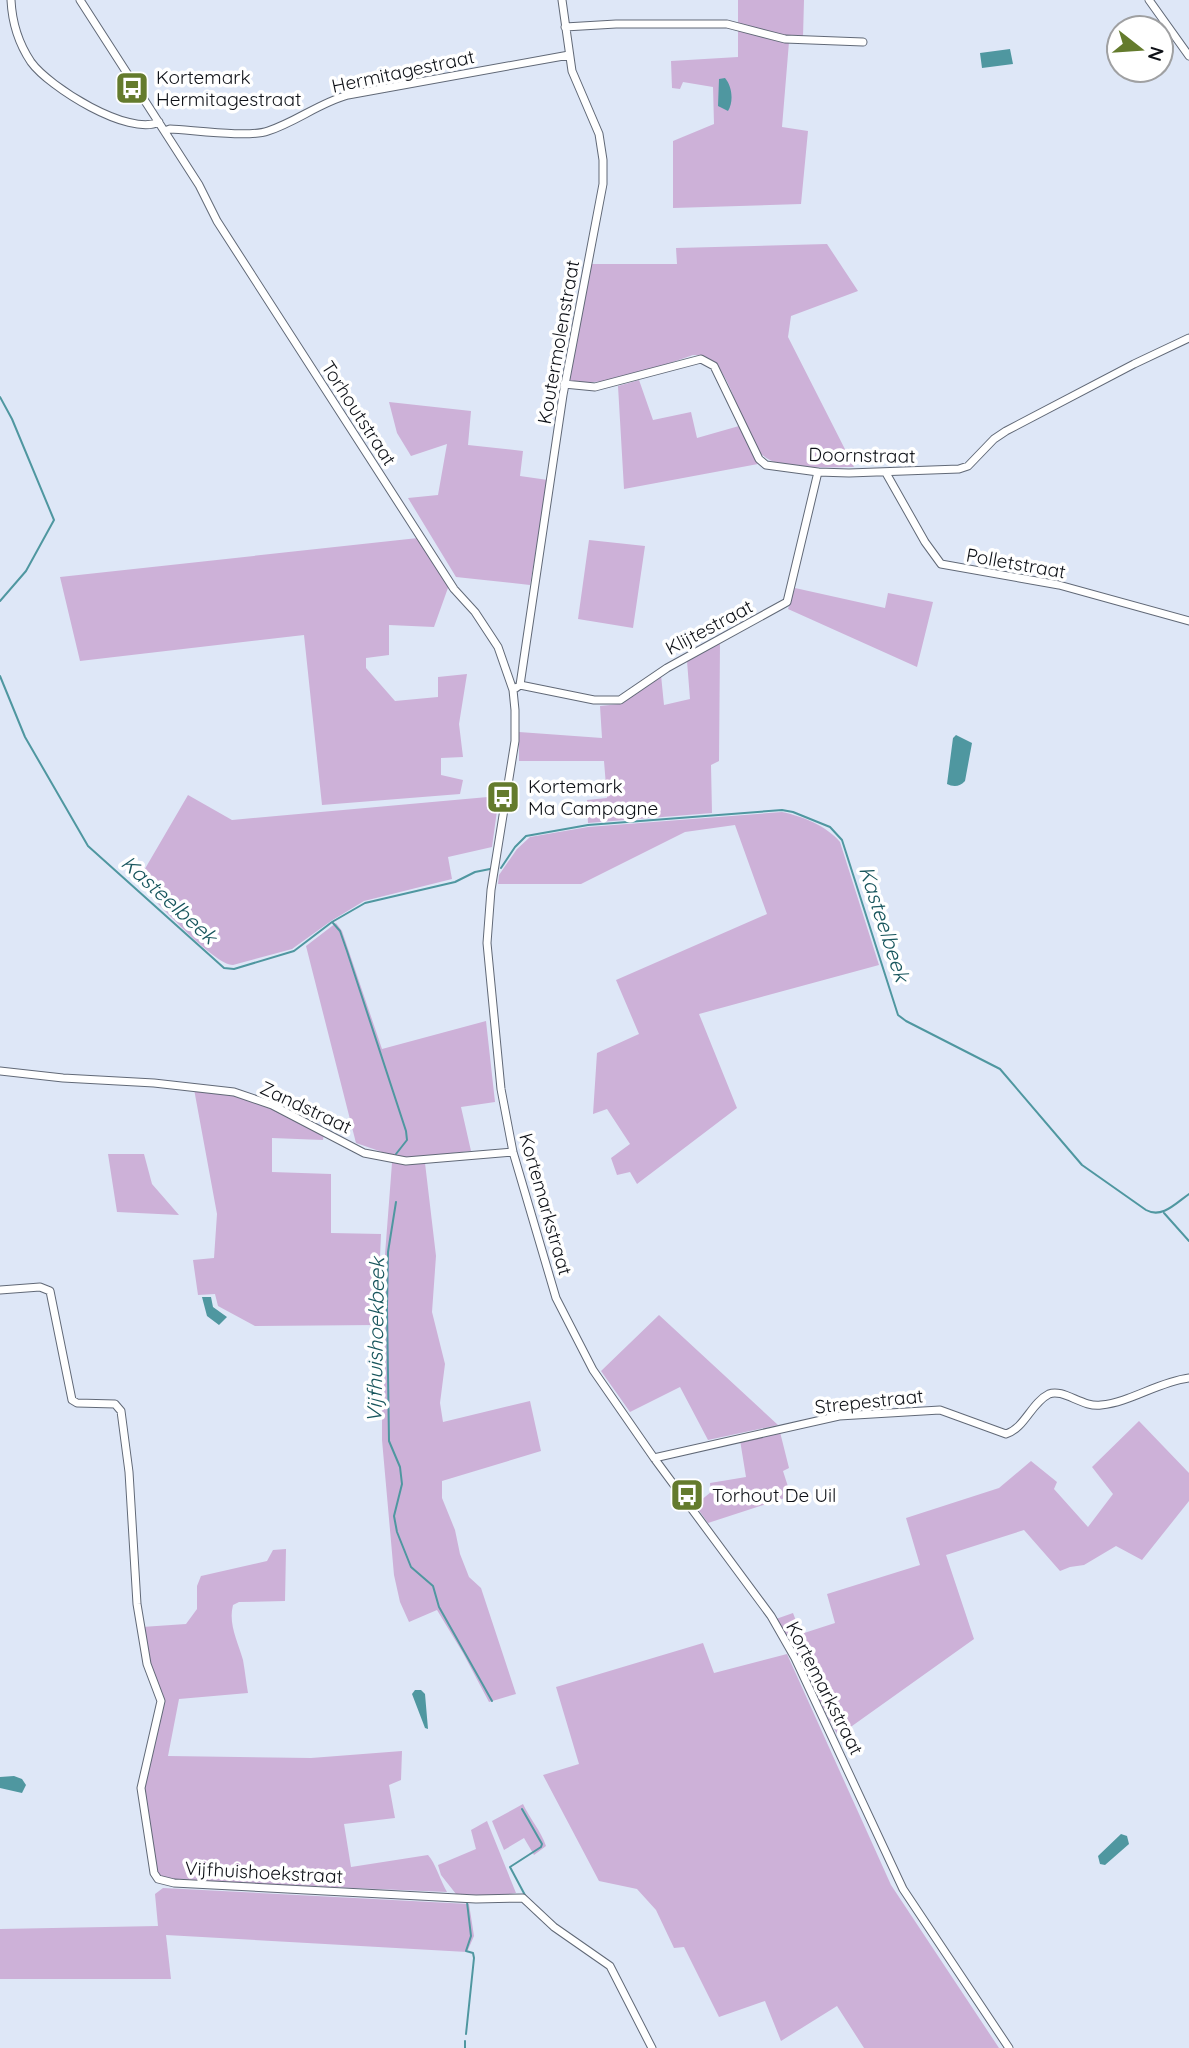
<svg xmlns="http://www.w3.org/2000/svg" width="1189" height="2048" viewBox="0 0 1189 2048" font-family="Quicksand,sans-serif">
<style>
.green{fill:#cdb1d8}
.water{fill:#4f97a0}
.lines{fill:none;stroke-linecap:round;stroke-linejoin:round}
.stream{stroke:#4f97a0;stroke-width:2}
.minor-casing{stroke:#616977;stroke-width:9}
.minor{stroke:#fff;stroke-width:7}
.labels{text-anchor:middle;stroke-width:7;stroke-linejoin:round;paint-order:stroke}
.street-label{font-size:19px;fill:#0e1117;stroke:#fff}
.poi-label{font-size:19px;fill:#0e1117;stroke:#fff;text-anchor:start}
.water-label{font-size:21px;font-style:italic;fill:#18565d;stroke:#fff}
</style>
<rect width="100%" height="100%" fill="#dee7f7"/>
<!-- green -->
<path class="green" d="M 738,0 L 804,0 L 803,37 L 778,35 L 738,23 Z
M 738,28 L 789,42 L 782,127 L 808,131 L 801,204 L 673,208 L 673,141 L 714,124 L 713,87 L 683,82 L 680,89 L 672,88 L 671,61 L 738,57 Z
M 827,244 L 858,291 L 791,316 L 788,337 L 854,467 C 833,467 787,470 768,459 C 736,441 737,354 693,355 C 654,368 612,387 571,381 L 569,378 L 591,264 L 677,264 L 676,248 Z
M 639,380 L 653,420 L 691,412 L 697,438 L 739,426 L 758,464 L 624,489 L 618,386 Z
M 389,402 L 471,411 L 468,445 L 523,451 L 520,476 L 548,480 L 530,585 L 456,577 L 408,498 L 438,495 L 447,444 L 411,456 L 397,433 Z
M 418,538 L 449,585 L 434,627 L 389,625 L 389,655 L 366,658 L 366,668 L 395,701 L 438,697 L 438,677 L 467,674 L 459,724 L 463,757 L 441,758 L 441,775 L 463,780 L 460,794 L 322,805 L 304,635 L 80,661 L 60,577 Z
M 589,540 L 645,546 L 633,628 L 578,619 Z
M 795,588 L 885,608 L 888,593 L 933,602 L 917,667 L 788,609 Z
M 720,643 L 719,761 L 711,765 L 712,813 L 588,823 L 587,800 L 607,798 L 604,761 L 519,761 L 519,732 L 602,738 L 600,706 L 619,704 L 661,675 L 664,705 L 690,699 L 687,661 Z
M 188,795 L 232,820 L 499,796 L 492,847 L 448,857 L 452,879 L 364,901 L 331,921 L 292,949 L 233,965 C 214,965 155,900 139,884 L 139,879 Z
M 782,812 C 802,816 827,826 840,842 L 879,965 L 699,1014 L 737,1108 L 637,1184 L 630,1172 L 617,1175 L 611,1158 L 630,1144 L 607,1109 L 593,1114 L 597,1053 L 639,1034 L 616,980 L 767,914 L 735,825 L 685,832 L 581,884 L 498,884 L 499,875 L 517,849 L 530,837 L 588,827 Z
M 336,923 L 342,931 L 382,1049 L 486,1021 L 495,1102 L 461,1107 L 471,1151 L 408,1158 L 388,1154 L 356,1143 L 306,946 Z
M 194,1089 L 226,1093 L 260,1103 L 324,1134 L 323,1140 L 272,1138 L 272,1172 L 331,1174 L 331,1233 L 381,1234 L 377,1325 L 255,1326 L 218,1306 L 215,1294 L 198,1295 L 193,1260 L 214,1258 L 217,1214 Z
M 108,1154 L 144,1154 L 152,1184 L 179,1215 L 117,1212 Z
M 392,1163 L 425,1163 L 436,1256 L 432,1312 L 445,1364 L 440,1403 L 443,1422 L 530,1401 L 541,1451 L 442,1481 L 442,1498 L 455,1530 L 460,1554 L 469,1577 L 481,1588 L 516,1694 L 489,1702 L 463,1653 L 437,1610 L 409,1622 L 400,1602 L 394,1575 L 382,1440 L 382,1294 Z
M 659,1315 L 778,1425 L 708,1440 L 680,1387 L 630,1412 L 601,1371 Z
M 1139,1421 L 1189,1473 L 1189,1501 L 1142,1560 L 1116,1546 L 1084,1565 L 1070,1567 L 1060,1571 L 1024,1530 L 946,1555 L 974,1639 L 838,1736 L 776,1619 L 793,1613 L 801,1634 L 835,1623 L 827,1594 L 920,1565 L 906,1518 L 999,1488 L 1031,1461 L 1057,1482 L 1054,1489 L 1088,1527 L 1113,1494 L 1092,1467 Z
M 780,1432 L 789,1468 L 783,1471 L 791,1496 L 708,1523 L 695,1505 L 711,1492 L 710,1483 L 746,1477 L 740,1440 Z
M 286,1549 L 285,1601 L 239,1602 L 233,1605 C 228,1624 238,1642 243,1660 C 245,1671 246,1682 248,1693 L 179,1699 L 168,1756 L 311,1758 L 402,1751 L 401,1780 L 389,1785 L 395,1818 L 344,1824 L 351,1867 L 428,1855 C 435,1862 441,1882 447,1892 L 163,1880 L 158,1877 L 142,1793 L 162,1711 L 151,1676 L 142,1627 L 186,1624 L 197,1609 L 197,1586 L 201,1576 L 267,1561 L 273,1550 Z
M 703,1643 L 714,1673 L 787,1654 L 891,1885 L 999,2048 L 864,2048 L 837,2006 L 781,2041 L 765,2001 L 719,2017 L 684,1947 L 674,1948 L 656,1910 L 637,1889 L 599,1881 L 543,1775 L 579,1764 L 556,1687 Z
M 523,1804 C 530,1819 541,1831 546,1846 L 534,1855 L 524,1838 L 504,1850 L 492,1821 Z
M 487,1821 L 516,1893 L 496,1896 L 456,1894 L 441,1875 L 438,1865 L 476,1849 L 471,1830 Z
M 163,1888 L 469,1904 L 474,1936 L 467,1952 L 166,1935 L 171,1979 L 0,1979 L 0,1929 L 158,1926 L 155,1894 Z"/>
<!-- water -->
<path class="water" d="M 1010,49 L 1013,64 L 982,68 L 980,53 Z
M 725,78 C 732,86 734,101 728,111 L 718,106 L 719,79 Z
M 956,735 L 972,743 L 965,781 C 960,787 953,787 947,784 L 953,738 Z
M 202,1297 L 211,1297 L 213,1307 L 227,1317 L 219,1325 L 207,1316 Z
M 415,1690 L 421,1690 L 425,1694 L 428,1729 L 425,1728 L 412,1694 Z
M 14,1776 L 22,1779 L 26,1785 L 22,1793 L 0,1788 L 0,1777 Z
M 1121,1834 L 1127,1836 L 1129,1844 L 1105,1865 L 1100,1864 L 1098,1856 Z"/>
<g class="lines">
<!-- stream -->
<path class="stream" d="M 0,397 L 12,419 L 54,520 L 26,571 L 0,601
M 0,676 L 25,737 L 88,846 L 224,968 L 234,969 L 294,951 L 332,922 L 365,903 L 455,882 L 475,872 L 490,869
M 501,868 L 515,847 L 526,836 L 588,825 L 782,810 L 793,812 L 830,827 L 842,840 L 898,1015 L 906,1021 L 1000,1069 L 1082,1165 L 1146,1210 C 1162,1219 1176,1203 1189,1194
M 333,923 L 340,931 L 347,951 L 406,1131 L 407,1140 L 396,1154
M 396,1202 L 388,1252 L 387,1308 L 389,1441 L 400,1467 L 402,1484 L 394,1516 L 397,1532 L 411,1567 L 433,1586 L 439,1607 L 492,1701
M 1164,1213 L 1189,1241
M 522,1809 L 542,1844 L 541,1847 L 510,1867 L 526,1897
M 466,2034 L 474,1958 L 473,1953 L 466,1951 L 471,1936 L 467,1902
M 465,2048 L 465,2041"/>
<defs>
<path id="minor" d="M 11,0 C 12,21 19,44 31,62 C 49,87 129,137 159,122
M 80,0 L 199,185 L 217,221 L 454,589 L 475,612 L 498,647 L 513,690 L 515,710 L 515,741 L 491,890 L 487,943 L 501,1089 L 513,1152 L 556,1298 L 593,1370 L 654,1458 L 771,1616 L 795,1658 L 903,1889 L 1009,2048
M 1149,0 L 1189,56
M 565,27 L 616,24 L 727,24 L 785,39 L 863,42
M 165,131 L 170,129 C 193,130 248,138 268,131 C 296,122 319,103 348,95 L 569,55
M 564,384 L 595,387 L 701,359 L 714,366 L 759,459 L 766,465 L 818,472 L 849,473 L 959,469 L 968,466 L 994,439 L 1006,431 L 1134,364 L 1189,338
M 886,473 L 925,542 L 941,564 L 1059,585 L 1189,621
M 520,685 L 594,700 L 620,700 L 667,668 L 787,602 L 818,472
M 513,690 L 520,685 L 563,395 L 603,184 L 603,160 L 599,134 L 572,71 L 562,0
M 0,1071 L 63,1078 L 154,1083 L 234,1092 L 272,1105 L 364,1153 L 406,1161 L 513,1152
M 0,1290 L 40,1287 L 50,1291 L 72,1400 L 77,1403 L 115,1404 L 121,1411 L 129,1472 L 137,1604 L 147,1664 L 161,1701 L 141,1788 L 154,1873 L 158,1879 L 174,1883 L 476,1899 L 523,1898 L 554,1927 L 610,1966 L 652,2048
M 654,1458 L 839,1416 L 940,1410 L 1006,1434 C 1025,1428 1031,1403 1049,1394 C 1063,1388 1083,1408 1101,1405 C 1131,1402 1158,1382 1189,1378"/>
</defs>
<!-- minor casing -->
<use href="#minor" class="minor-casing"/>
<!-- minor -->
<use href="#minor" class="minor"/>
</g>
<!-- icons -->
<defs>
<symbol id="bus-square" viewBox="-11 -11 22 22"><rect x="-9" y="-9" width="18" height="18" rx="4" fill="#647b2d" stroke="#fff"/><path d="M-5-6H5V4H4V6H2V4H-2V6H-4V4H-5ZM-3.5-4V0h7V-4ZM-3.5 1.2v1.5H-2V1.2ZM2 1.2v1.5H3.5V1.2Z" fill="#fff"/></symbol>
</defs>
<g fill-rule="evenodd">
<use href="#bus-square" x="113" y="69" width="38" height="38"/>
<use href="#bus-square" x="484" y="778" width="38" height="38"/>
<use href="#bus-square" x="668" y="1476" width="38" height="38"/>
</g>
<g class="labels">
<!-- street labels -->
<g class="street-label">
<text transform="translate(403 71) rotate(-12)" y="7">Hermitagestraat</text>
<text transform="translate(558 342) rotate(-80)" y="7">Koutermolenstraat</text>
<text transform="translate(359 413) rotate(57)" y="7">Torhoutstraat</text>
<text transform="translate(862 455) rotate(1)" y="7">Doornstraat</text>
<text transform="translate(1016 563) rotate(10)" y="7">Polletstraat</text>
<text transform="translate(709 627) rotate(-28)" y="7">Klijtestraat</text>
<text transform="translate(306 1107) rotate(25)" y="7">Zandstraat</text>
<text transform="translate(546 1204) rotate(74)" y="7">Kortemarkstraat</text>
<text transform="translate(869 1401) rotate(-6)" y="7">Strepestraat</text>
<text transform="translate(825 1688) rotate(63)" y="7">Kortemarkstraat</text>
<text transform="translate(264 1872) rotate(3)" y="7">Vijfhuishoekstraat</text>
</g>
<!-- poi labels -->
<g class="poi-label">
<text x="156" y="84">Kortemark<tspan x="156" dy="22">Hermitagestraat</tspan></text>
<text x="528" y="793">Kortemark<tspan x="528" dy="22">Ma Campagne</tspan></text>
<text x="712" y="1502">Torhout De Uil</text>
</g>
<!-- water labels -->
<g class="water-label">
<text transform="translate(169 900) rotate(42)" y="7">Kasteelbeek</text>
<text transform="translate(884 924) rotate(72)" y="7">Kasteelbeek</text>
<text transform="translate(376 1340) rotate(-89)" y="7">Vijfhuishoekbeek</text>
</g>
</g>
<!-- north arrow -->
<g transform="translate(1140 49) rotate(107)"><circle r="33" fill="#ffffff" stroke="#9fa0a2" stroke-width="2"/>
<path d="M0-5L12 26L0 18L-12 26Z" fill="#647b2d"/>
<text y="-10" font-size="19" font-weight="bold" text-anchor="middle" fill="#0e1117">N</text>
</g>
</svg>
